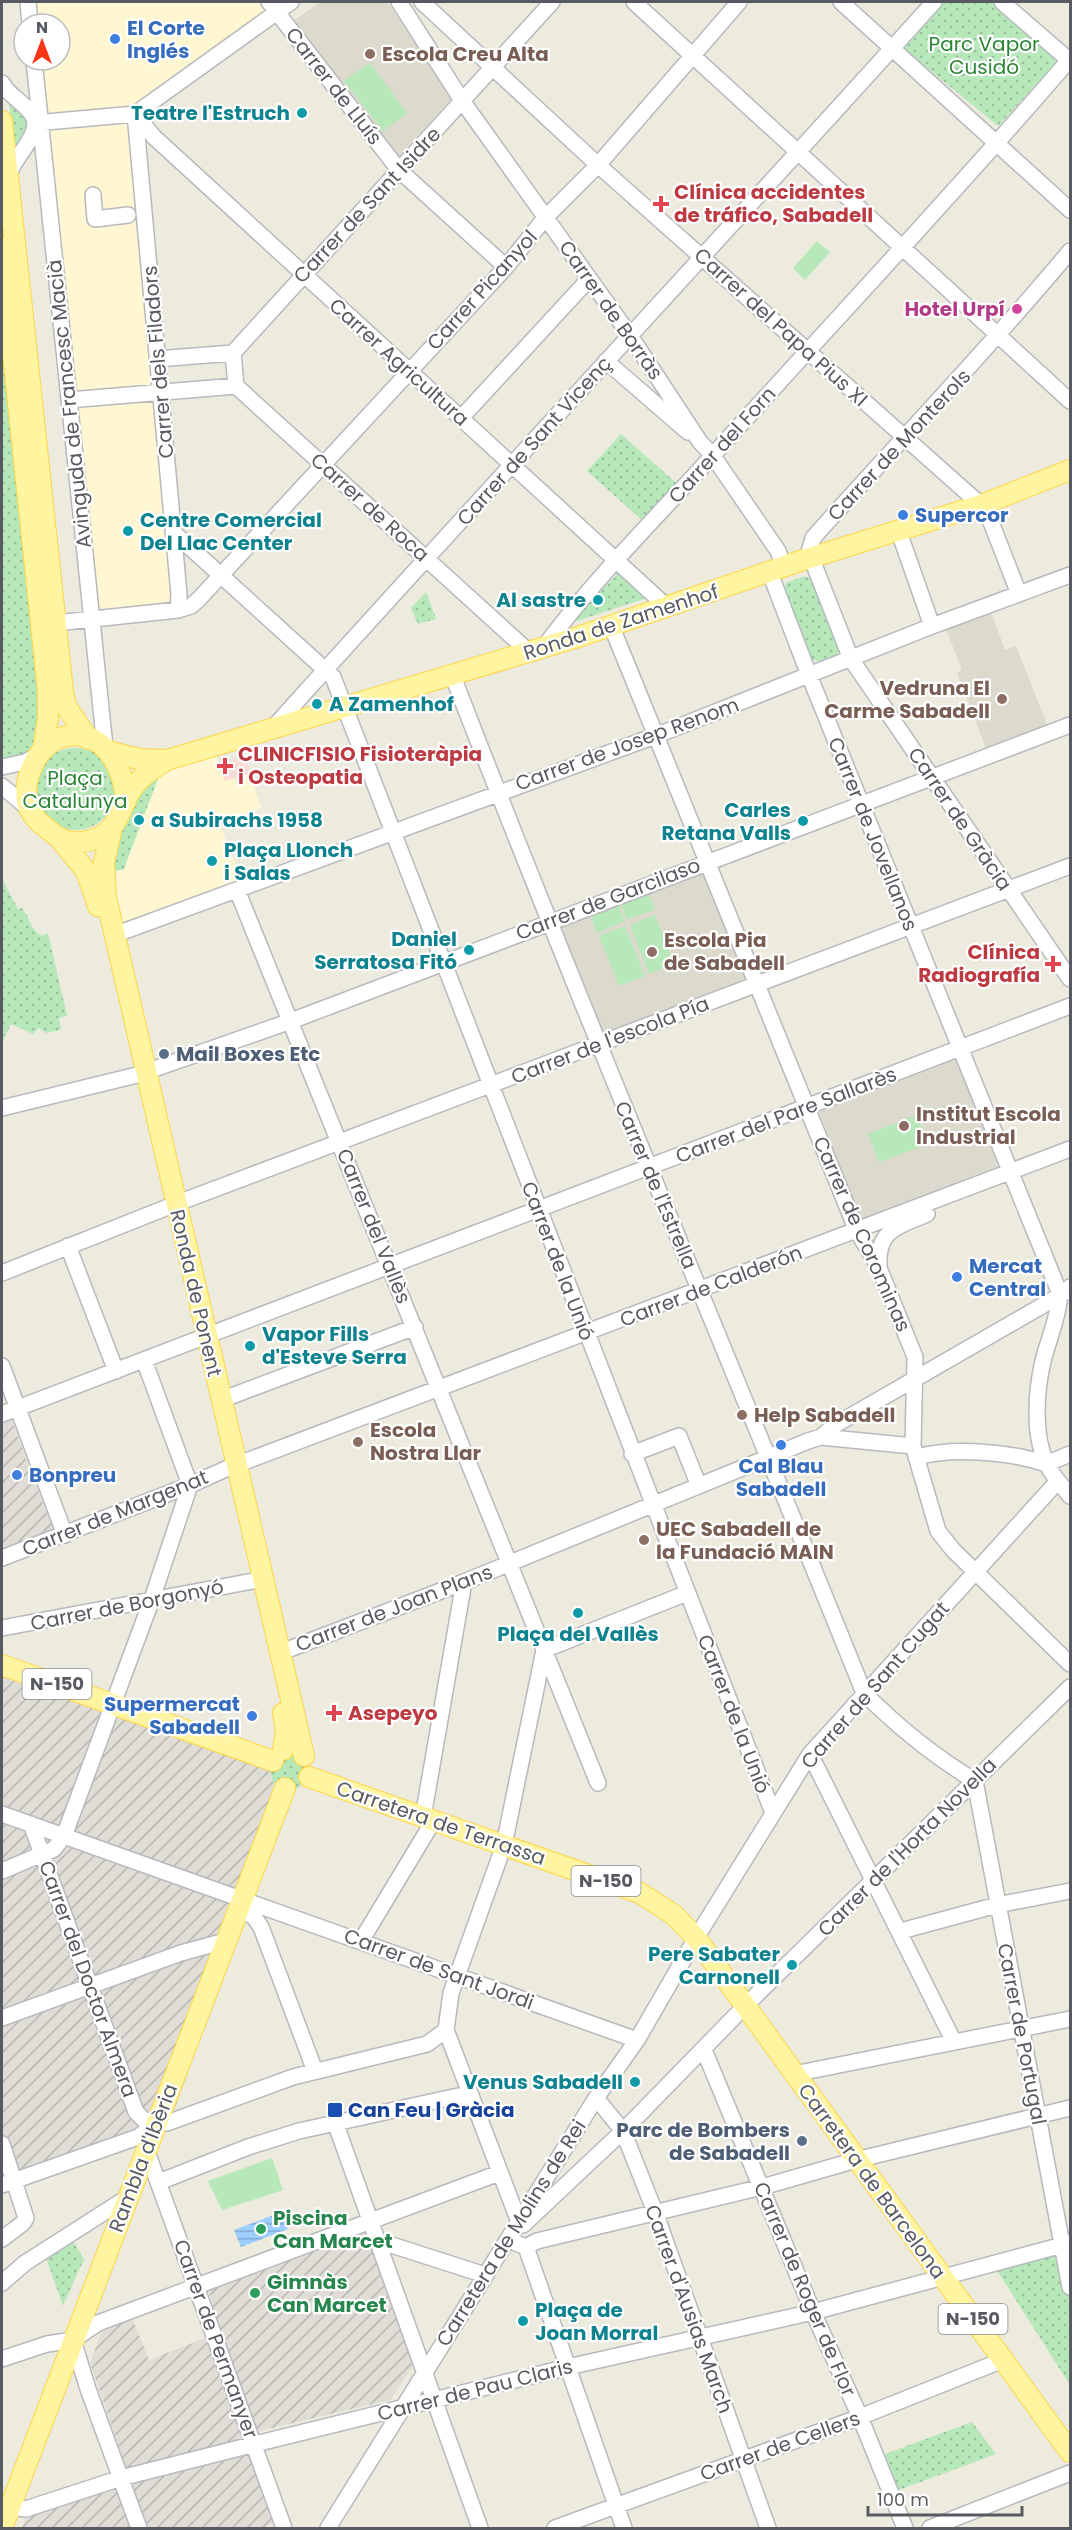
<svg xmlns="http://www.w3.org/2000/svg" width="1072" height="2530" viewBox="0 0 1072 2530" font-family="Poppins,sans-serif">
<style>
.commercial{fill:#fff7d1}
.industrial{fill:url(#industrial-furrows)}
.education{fill:#dcd9cd}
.medical{fill:#fddcd6}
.green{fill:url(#green-dots)}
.pitch{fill:#b7e8ba}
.water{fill:url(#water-rules)}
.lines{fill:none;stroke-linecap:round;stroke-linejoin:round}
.minor-casing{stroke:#b7b9bf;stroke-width:18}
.major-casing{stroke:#ffd545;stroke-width:22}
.minor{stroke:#fff;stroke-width:15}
.major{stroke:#fff5a1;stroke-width:20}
.shop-dot{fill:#3f7fe0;stroke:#fff;stroke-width:2}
.education-dot{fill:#8d6e63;stroke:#fff;stroke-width:2}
.culture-dot{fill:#0f9aa8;stroke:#fff;stroke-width:2}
.health-dot{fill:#e0444e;stroke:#fff;stroke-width:2}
.hotel-dot{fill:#d1479c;stroke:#fff;stroke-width:2}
.service-dot{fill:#5c6f8a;stroke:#fff;stroke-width:2}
.transit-dot{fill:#1a4fb4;stroke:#fff;stroke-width:2}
.leisure-dot{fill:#2e9e5b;stroke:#fff;stroke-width:2}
.labels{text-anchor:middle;stroke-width:4.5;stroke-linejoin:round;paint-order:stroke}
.shield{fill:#fff;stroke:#898c90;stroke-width:1.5}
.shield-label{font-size:18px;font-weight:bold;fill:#575b61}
.shop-label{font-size:20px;font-weight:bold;fill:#366cbe;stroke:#fff;text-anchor:start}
.park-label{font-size:20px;fill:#2c8535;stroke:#fff}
.education-label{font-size:20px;font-weight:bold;fill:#785e54;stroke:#fff;text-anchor:start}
.street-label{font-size:20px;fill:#575b61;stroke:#fff}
.culture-label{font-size:20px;font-weight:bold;fill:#0d838f;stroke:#fff;text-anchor:end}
.health-label{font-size:20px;font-weight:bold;fill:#be3a42;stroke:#fff;text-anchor:start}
.hotel-label{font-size:20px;font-weight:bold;fill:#b23c85;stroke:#fff;text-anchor:end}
.service-label{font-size:20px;font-weight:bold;fill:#4e5e75;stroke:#fff;text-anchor:start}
.transit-label{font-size:20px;font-weight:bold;fill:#164399;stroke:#fff;text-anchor:start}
.leisure-label{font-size:20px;font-weight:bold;fill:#27864d;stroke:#fff;text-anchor:start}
</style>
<defs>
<pattern id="industrial-furrows" width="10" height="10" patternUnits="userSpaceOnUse" patternTransform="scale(1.5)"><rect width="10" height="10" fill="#e0ddd6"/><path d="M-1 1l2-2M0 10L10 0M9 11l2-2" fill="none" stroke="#b8b6b1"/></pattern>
<pattern id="green-dots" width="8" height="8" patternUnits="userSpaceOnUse" patternTransform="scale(1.5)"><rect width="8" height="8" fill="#b7e8ba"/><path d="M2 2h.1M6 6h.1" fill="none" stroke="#98bf9b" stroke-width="1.8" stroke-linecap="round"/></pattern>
<pattern id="water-rules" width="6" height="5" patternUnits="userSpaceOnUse" patternTransform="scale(1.5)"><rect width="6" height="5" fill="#9cceff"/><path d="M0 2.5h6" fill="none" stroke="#82aad2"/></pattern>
</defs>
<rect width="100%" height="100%" fill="#edeade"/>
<!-- commercial -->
<path class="commercial" d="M 28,2 L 267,2 L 277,12 L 135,114 L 181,609 L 91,618 L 46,120 L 34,60 L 60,60 L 60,24 L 30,24 Z
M 214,747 L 225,781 L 250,773 L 261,808 L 219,823 L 245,888 L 114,935 L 106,897 L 120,815 L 136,783 Z"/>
<!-- industrial -->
<path class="industrial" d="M 5,1403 L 53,1529 L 2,1548 L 2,1405 Z
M 2,1671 L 297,1771 L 169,2125 L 20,2180 L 2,2132 Z
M 365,2231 L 414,2365 L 390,2400 L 259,2431 L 248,2452 L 274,2523 L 262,2528 L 22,2528 L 25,2519 L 47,2494 L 126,2467 L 90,2363 L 103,2328 L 132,2318 L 149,2360 L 221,2332 L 208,2289 Z"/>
<!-- education -->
<path class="education" d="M 320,2 L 387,2 L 453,97 L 398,157 L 293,21 Z
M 991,612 L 1005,650 L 1016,646 L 1048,727 L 987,751 L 957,673 L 962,670 L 946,629 Z
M 703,871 L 748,981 L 602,1036 L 559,926 Z
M 957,1056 L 998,1166 L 860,1219 L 818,1109 Z"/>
<!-- medical -->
<path class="medical" d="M 245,756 L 250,773 L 225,781 L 220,765 Z"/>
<!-- green -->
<path class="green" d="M 938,2 L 993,2 L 1058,61 L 998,126 L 897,43 Z
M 9,101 L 28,119 L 27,132 L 14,148 Z
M 2,327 L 41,719 C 37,745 28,758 2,764 Z
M 621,434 L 676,483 L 642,520 L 587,471 Z
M 619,572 L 647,598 L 571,623 Z
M 805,576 L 815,581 L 840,649 C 837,661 819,665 810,658 L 783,592 L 786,583 Z
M 426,592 L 436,619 L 418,624 L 411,608 Z
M34 789a41 41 0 1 1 82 0a41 41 0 1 1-82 0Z
M 158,779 L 124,869 L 111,872 L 115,842 L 127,824 L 145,783 Z
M 2,879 L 18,909 L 22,908 C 30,918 30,929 42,936 L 48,933 L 67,1016 L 59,1018 L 61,1030 L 46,1033 L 39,1028 L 33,1034 L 11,1024 L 2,1043 Z
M 291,1750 C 315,1756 314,1787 290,1790 L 273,1782 L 270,1770 Z
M 72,2240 L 84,2259 L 63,2306 L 46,2258 Z
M 1061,2246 L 1070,2294 L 1070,2385 L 993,2264 Z
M 972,2422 L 996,2454 L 899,2490 L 885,2454 Z"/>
<!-- pitch -->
<path class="pitch" d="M 370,63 L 407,113 L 383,131 L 344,81 Z
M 817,241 L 830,252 L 805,280 L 793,268 Z
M 649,895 L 655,909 L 627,920 L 621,905 Z
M 619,906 L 625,921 L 597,933 L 591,917 Z
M 655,915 L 674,964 L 649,974 L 630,925 Z
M 625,926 L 645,976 L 619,986 L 599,936 Z
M 917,1115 L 928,1144 L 879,1162 L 868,1134 Z
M 272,2158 L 283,2190 L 222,2210 L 208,2181 Z"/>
<!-- water -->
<path class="water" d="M 282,2212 L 288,2229 L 241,2247 L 234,2230 Z"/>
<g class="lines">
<defs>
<path id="minor" d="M 28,2 L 30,24
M 269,2 L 399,170 L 506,267
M 399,2 L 463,102 L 629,334 L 700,442 L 713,456 L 778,551 L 784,568
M 422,2 L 598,165 L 981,505 L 989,517 L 1019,594
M 634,2 L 1070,401
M 841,2 L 1070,210
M 1002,2 L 1070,61
M 34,60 L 105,747
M 2,83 C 9,96 22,101 31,113 C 46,132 13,156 9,175
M 135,114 L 154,137 L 667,607
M 135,114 L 179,594 L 178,610
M 35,123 L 135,114 L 291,2
M 93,195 L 95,219 L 128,215
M 1070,251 C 988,350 898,442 813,538 L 809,552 L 851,659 L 1070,979
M 233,353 L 236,386 L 529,652
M 157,359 L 233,353 L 552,2
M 606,361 L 688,432
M 69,400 L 236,386
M 461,418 L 589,279
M 173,532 L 333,677 L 773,1813
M 899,532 L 932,626
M 770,573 L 809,675 L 1060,1294 C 1058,1320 1049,1337 1043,1361 C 1036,1391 1033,1434 1046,1462 C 1051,1475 1062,1485 1070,1496
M 46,624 L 178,610 L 191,606 L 198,600 L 506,267 L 545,218 L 598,165 L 739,2
M 611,625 L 857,1231 L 879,1268 L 915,1357 L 913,1446 L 938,1531 L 953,1550 L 1070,1664
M 544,647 C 595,578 657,517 715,453 C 833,322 955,193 1070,59
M 452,674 C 584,1016 727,1353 864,1693 C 899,1728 932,1755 975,1781 L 1070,2287
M 272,729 C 491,485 715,245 934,2
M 2,767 L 25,762 L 40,754
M 2,786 L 29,809
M 237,890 L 598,1783
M 114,935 L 655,736 L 932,626 L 1070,575
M 2,1108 L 137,1075 L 291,1021 L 1070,725
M 68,1246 L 116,1371
M 879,1267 C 877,1229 897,1227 927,1214
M 2,1273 L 183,1201 L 1070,866
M 144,1360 L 190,1485
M 2,1366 L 65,1535
M 221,1400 L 415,1327
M 2,1414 L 1070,1006
M 821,1437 L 835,1425 L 1066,1292 L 1070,1287
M 632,1454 L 679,1436 L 699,1486
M 918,1457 C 953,1447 1012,1452 1046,1464 L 1070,1454
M 2,1558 L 190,1485 L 228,1468 L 1070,1149
M 2,1628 L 253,1581
M 544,1650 L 687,1593
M 279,1653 L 464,1582 L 808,1441 L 821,1437 L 913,1446
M 810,1754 L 954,2042
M 2,1814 L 637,2040
M 423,1817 L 464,1582
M 31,1824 L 136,2112 L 144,2120 L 167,2123 L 293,2077 L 427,2044 L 446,2030
M 2,1871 L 54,1849 L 64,1836 L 152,1599 L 190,1485
M 238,1909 L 254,1917 L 261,1927 L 315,2071
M 901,1931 L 997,1905 L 1070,1891
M 361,1941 L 434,1820
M 2,2018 L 181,1953 L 225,1941
M 446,2030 L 451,1993 L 504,1845 L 544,1650
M 446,2030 L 519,2222
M 704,2050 L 813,2312 L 860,2417 L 905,2528
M 794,2074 L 1070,2019
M 596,2098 L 623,2131 L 655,2212 L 768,2528
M 335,2122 L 480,2528
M 2,2144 L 26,2218 L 23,2223 L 2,2239
M 146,2149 L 284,2528
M 159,2182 L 248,2147 L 299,2131 L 458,2096 L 470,2097
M 2,2185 L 138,2137 L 157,2123
M 523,2225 L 623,2131 L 744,2007 L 1070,1687
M 376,2240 L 485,2275
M 516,2243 L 526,2247 L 624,2528
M 526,2247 L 537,2241 L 762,2187 L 856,2160 L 1070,2108
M 2,2283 L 25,2263 L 128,2197
M 73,2340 L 88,2389 L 139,2528
M 2,2359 L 47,2344 L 73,2340 L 98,2323 L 499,2173
M 2,2506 L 26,2509 L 121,2478 L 255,2444 L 568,2367 L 813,2312 L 1070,2243
M 328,2528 L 596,2098 L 637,2040 L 696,1938 L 810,1754 L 1058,1481
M 555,2528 L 860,2417 L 1003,2360
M 930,2528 L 1070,2473"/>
<path id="major" d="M 2,121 L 63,692 L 66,706 L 88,739
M 2,248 L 48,692 L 48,718 L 43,750
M 111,752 L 139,759 L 167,760
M 126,801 C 124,765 100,722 57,739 C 34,749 19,788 30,810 C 34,818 42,825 49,830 C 63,844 81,845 99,837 C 120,827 120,805 132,789 C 141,776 154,768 167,760 L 575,638 L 800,561 L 981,505 L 1070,470
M 112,828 L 104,862 L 106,897 L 304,1756
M 60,839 L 86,871 L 98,906
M 2,1665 L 273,1761
M 283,1713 L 286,1731 L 283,1750
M 309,1777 L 640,1893 L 674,1915 L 696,1938 L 1070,2452
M 2,2528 L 285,1788"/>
</defs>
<!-- minor casing -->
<use href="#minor" class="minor-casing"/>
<!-- major casing -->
<use href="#major" class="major-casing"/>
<!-- minor -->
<use href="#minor" class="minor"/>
<!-- major -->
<use href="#major" class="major"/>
</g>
<!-- markers -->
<g class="shop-dot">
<circle cx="115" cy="39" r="6"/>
<circle cx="903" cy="515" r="6"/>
<circle cx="957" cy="1277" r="6"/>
<circle cx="781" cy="1445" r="6"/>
<circle cx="17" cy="1475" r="6"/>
<circle cx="252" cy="1716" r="6"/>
</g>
<g class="education-dot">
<circle cx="370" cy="54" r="6"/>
<circle cx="1002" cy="699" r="6"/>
<circle cx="652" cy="952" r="6"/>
<circle cx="904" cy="1126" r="6"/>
<circle cx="742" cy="1415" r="6"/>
<circle cx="358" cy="1442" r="6"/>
<circle cx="644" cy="1540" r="6"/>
</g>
<g class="culture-dot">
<circle cx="302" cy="113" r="6"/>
<circle cx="128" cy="531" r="6"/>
<circle cx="598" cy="600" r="6"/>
<circle cx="317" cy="704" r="6"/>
<circle cx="139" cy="820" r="6"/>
<circle cx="803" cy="821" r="6"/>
<circle cx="212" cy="861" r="6"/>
<circle cx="469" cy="950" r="6"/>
<circle cx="250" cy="1346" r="6"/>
<circle cx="578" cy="1613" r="6"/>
<circle cx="792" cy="1965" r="6"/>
<circle cx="635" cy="2082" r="6"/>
<circle cx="523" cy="2321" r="6"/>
</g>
<g class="health-dot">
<path d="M658 195h6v6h6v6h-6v6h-6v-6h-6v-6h6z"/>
<path d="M222 757h6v6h6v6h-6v6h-6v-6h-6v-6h6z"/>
<path d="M1050 955h6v6h6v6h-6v6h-6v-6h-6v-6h6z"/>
<path d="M331 1704h6v6h6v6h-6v6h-6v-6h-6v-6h6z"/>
</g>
<circle class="hotel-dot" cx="1017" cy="309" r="6"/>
<g class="service-dot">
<circle cx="164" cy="1054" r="6"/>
<circle cx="802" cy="2141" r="6"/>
</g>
<rect class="transit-dot" x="327" y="2102" width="16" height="16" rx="3"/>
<g class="leisure-dot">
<circle cx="261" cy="2229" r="6"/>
<circle cx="255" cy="2293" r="6"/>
</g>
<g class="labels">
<!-- shield labels -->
<g class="shield">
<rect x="22.5" y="1669" width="69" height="30" rx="4.5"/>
<rect x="571.5" y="1866" width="69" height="30" rx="4.5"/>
<rect x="938.5" y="2304" width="69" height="30" rx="4.5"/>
</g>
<g class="shield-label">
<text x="57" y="1690">N-150</text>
<text x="606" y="1887">N-150</text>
<text x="973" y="2325">N-150</text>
</g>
<!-- shop labels -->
<g class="shop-label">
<text x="127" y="35">El Corte<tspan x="127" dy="23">Inglés</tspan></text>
<text x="915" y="522">Supercor</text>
<text x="969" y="1273">Mercat<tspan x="969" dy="23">Central</tspan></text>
<text x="781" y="1473" text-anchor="middle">Cal Blau<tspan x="781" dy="23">Sabadell</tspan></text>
<text x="29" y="1482">Bonpreu</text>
<text x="240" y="1711" text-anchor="end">Supermercat<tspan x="240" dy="23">Sabadell</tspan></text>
</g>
<!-- park labels -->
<g class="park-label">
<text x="984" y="51">Parc Vapor<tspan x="984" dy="23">Cusidó</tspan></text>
<text x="75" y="785">Plaça<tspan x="75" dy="23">Catalunya</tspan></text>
</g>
<!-- education labels -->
<g class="education-label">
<text x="382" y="61">Escola Creu Alta</text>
<text x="990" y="695" text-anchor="end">Vedruna El<tspan x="990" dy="23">Carme Sabadell</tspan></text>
<text x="664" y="947">Escola Pia<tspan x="664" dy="23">de Sabadell</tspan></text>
<text x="916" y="1121">Institut Escola<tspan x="916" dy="23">Industrial</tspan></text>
<text x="754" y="1422">Help Sabadell</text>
<text x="370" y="1437">Escola<tspan x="370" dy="23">Nostra Llar</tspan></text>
<text x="656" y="1536">UEC Sabadell de<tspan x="656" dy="23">la Fundació MAIN</tspan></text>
</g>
<!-- street labels -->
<g class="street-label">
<text transform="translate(334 86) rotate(52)" y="7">Carrer de Lluís</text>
<text transform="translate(367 205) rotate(-47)" y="7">Carrer de Sant Isidre</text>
<text transform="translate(482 290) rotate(-48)" y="7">Carrer Picanyol</text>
<text transform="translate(611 310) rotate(55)" y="7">Carrer de Borràs</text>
<text transform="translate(781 327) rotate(42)" y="7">Carrer del Papa Pius XI</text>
<text transform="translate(158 362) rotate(-95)" y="7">Carrer dels Filadors</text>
<text transform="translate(399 362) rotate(42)" y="7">Carrer Agricultura</text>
<text transform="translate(69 404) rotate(-96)" y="7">Avinguda de Francesc Macià</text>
<text transform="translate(534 441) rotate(-48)" y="7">Carrer de Sant Vicenç</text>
<text transform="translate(722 445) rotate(-48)" y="7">Carrer del Forn</text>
<text transform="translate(899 445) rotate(-47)" y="7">Carrer de Monterols</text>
<text transform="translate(370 507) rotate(42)" y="7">Carrer de Roca</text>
<text transform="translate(621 622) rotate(-18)" y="7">Ronda de Zamenhof</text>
<text transform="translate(627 744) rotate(-20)" y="7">Carrer de Josep Renom</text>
<text transform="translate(960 819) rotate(56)" y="7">Carrer de Gràcia</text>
<text transform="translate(873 834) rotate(68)" y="7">Carrer de Jovellanos</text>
<text transform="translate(608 899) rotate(-21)" y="7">Carrer de Garcilaso</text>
<text transform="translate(610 1040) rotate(-21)" y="7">Carrer de l'escola Pía</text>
<text transform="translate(786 1115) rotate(-21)" y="7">Carrer del Pare Sallarès</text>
<text transform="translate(656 1185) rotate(67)" y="7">Carrer de l'Estrella</text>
<text transform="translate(374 1226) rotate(68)" y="7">Carrer del Vallès</text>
<text transform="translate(862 1234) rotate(66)" y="7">Carrer de Corominas</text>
<text transform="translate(558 1261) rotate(69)" y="7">Carrer de la Unió</text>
<text transform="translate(711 1286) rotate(-21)" y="7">Carrer de Calderón</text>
<text transform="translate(196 1293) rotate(77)" y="7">Ronda de Ponent</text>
<text transform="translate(115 1513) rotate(-22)" y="7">Carrer de Margenat</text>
<text transform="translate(127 1605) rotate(-11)" y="7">Carrer de Borgonyó</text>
<text transform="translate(394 1608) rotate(-21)" y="7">Carrer de Joan Plans</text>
<text transform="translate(875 1685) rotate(-49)" y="7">Carrer de Sant Cugat</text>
<text transform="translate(734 1714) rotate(69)" y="7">Carrer de la Unió</text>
<text transform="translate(441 1823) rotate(19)" y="7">Carretera de Terrassa</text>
<text transform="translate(907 1847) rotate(-45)" y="7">Carrer de l'Horta Novella</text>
<text transform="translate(439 1969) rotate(20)" y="7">Carrer de Sant Jordi</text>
<text transform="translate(88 1979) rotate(70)" y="7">Carrer del Doctor Almera</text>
<text transform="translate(1022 2034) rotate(79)" y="7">Carrer de Portugal</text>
<text transform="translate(143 2158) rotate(-69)" y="7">Rambla d'Ibèria</text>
<text transform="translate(872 2181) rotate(54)" y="7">Carretera de Barcelona</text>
<text transform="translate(511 2233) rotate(-58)" y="7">Carretera de Molins de Rei</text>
<text transform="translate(805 2289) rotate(67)" y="7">Carrer de Roger de Flor</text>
<text transform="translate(689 2309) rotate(70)" y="7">Carrer d'Ausias March</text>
<text transform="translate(216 2339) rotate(70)" y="7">Carrer de Permanyer</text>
<text transform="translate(475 2390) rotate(-14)" y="7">Carrer de Pau Claris</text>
<text transform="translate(780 2446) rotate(-20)" y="7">Carrer de Cellers</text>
</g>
<!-- culture labels -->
<g class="culture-label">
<text x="290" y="120">Teatre l'Estruch</text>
<text x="140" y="527" text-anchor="start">Centre Comercial<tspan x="140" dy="23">Del Llac Center</tspan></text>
<text x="586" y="607">Al sastre</text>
<text x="329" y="711" text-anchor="start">A Zamenhof</text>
<text x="791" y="817">Carles<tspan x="791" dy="23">Retana Valls</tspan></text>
<text x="151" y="827" text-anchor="start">a Subirachs 1958</text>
<text x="224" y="857" text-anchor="start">Plaça Llonch<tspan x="224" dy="23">i Salas</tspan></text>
<text x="457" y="946">Daniel<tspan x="457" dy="23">Serratosa Fitó</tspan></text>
<text x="262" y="1341" text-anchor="start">Vapor Fills<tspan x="262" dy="23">d'Esteve Serra</tspan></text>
<text x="578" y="1641" text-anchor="middle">Plaça del Vallès</text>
<text x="780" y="1961">Pere Sabater<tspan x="780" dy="23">Carnonell</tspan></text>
<text x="623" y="2089">Venus Sabadell</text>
<text x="535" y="2317" text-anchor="start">Plaça de<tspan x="535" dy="23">Joan Morral</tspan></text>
</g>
<!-- health labels -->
<g class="health-label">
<text x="674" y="199">Clínica accidentes<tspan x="674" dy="23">de tráfico, Sabadell</tspan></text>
<text x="238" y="761">CLINICFISIO Fisioteràpia<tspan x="238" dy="23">i Osteopatia</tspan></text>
<text x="1040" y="959" text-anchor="end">Clínica<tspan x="1040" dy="23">Radiografía</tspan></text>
<text x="348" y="1720">Asepeyo</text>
</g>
<!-- hotel labels -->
<g class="hotel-label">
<text x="1005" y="316">Hotel Urpí</text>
</g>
<!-- service labels -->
<g class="service-label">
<text x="176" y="1061">Mail Boxes Etc</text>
<text x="790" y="2137" text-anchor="end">Parc de Bombers<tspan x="790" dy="23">de Sabadell</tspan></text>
</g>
<!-- transit labels -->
<g class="transit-label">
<text x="348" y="2117">Can Feu | Gràcia</text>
</g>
<!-- leisure labels -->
<g class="leisure-label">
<text x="273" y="2225">Piscina<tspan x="273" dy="23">Can Marcet</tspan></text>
<text x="267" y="2289">Gimnàs<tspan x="267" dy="23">Can Marcet</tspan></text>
</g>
</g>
<!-- border -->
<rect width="1072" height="2530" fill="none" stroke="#575b61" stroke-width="6"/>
<!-- north arrow -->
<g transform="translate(42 42)"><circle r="28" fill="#ffffff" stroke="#bcbdc0" stroke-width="1.5"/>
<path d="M0-4.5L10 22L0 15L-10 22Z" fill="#fa3617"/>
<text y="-9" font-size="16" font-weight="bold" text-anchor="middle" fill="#575b61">N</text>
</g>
<!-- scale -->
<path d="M868 2506v9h154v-9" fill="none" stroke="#575b61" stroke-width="3"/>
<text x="877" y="2506" font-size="18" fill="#575b61" stroke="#ffffff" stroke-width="4.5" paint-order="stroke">100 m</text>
</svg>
